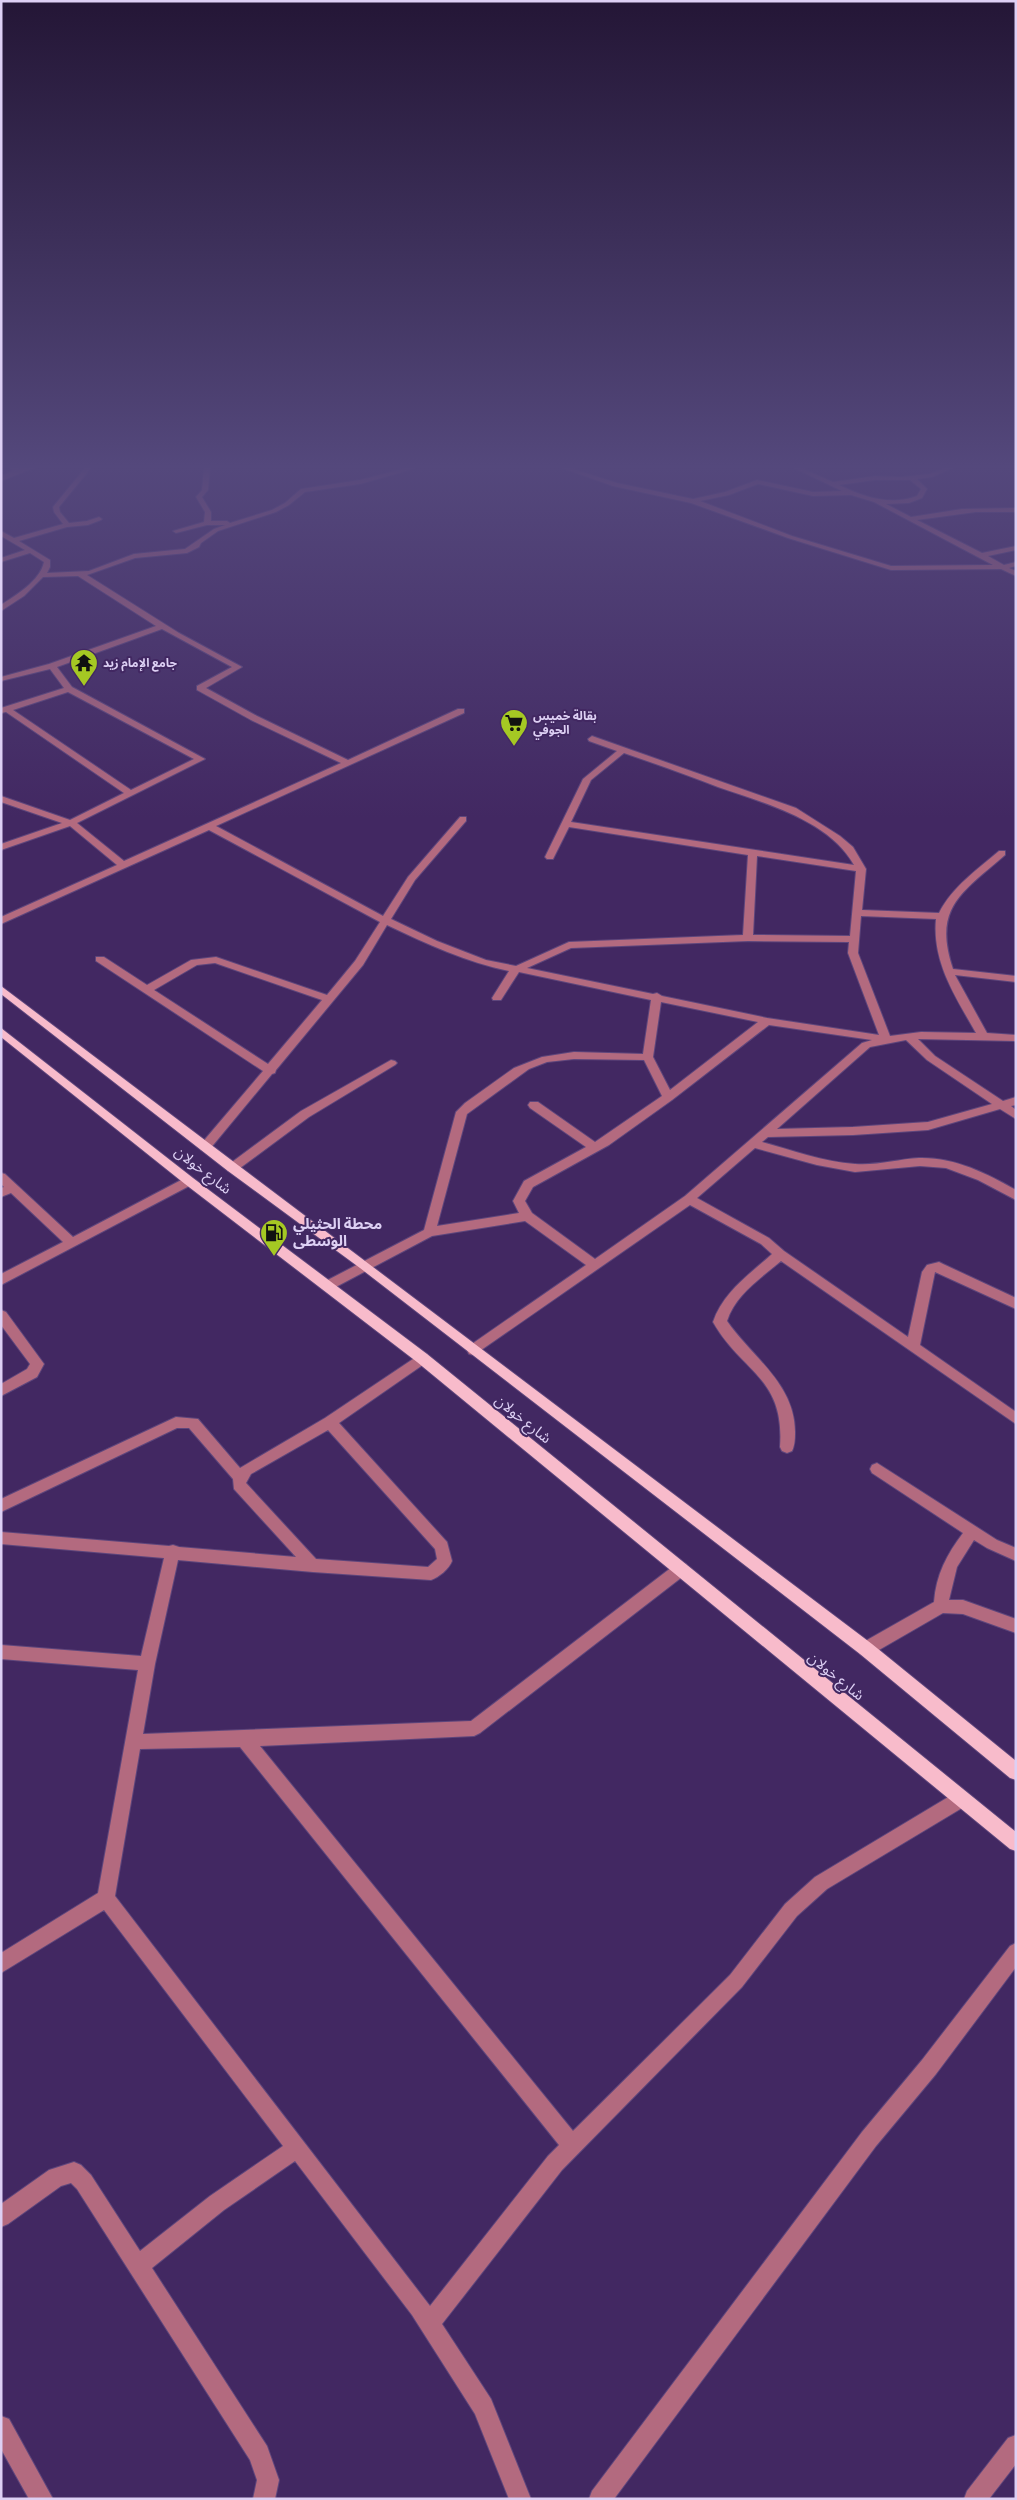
<svg xmlns="http://www.w3.org/2000/svg" width="1017" height="2500" viewBox="0 0 1017 2500" font-family="'PT Sans Narrow','Noto Sans Arabic',sans-serif">
<style>
.lines{fill:none;stroke-linecap:round;stroke-linejoin:round}
.minor-casing{stroke:#5e467c;stroke-width:2}
.major-casing{stroke:#5e467c;stroke-width:2}
.minor{fill:#b36a7f;fill-rule:evenodd}
.major{fill:#f8bbcb;fill-rule:evenodd}
.labels{text-anchor:middle;stroke-width:4;stroke-linejoin:round;paint-order:stroke}
.far-poi-label{font-size:12px;font-weight:bold;fill:#ddd0f4;stroke:#422862;text-anchor:start}
.street-label{font-size:15px;fill:#ddd0f4;stroke:#422862}
.poi-label{font-size:15px;font-weight:bold;fill:#ddd0f4;stroke:#422862;text-anchor:start}
</style>
<rect width="100%" height="100%" fill="#422862"/>
<g class="lines">
<defs>
<path id="minor" d="M 11,468 L 17,468 L 18,469 L 34,468 L 1,481 L 1,476 L 12,471 Z
M 85,468 L 91,468 L 59,507 L 60,512 L 69,523 L 87,521 L 99,517 L 102,519 L 101,520 L 88,525 L 67,527 L 19,541 L 50,560 L 50,567 L 47,573 L 89,571 L 134,554 L 185,549 L 214,529 L 225,525 L 207,525 L 176,533 L 173,531 L 204,522 L 205,512 L 196,497 L 202,490 L 204,468 L 210,468 L 208,490 L 202,497 L 211,512 L 211,521 L 227,521 L 230,523 L 272,510 L 285,503 L 301,489 L 360,480 L 406,468 L 414,468 L 413,469 L 360,484 L 305,492 L 289,505 L 276,512 L 218,531 L 201,543 L 199,547 L 187,553 L 135,558 L 87,575 L 179,633 L 242,667 L 206,688 L 257,716 L 348,760 L 458,709 L 464,709 L 464,713 L 216,826 L 383,916 L 408,877 L 460,817 L 466,817 L 466,821 L 415,880 L 391,919 L 437,941 L 486,960 L 516,966 L 569,942 L 743,935 L 748,855 L 569,827 L 553,859 L 547,859 L 545,857 L 583,779 L 617,751 L 589,741 L 588,739 L 592,736 L 796,808 L 840,836 L 853,847 L 866,869 L 862,910 L 939,913 C 952,887 977,870 999,851 L 1005,851 L 1005,855 C 963,892 932,907 953,969 L 1016,976 L 1016,982 L 955,975 L 987,1033 L 1016,1035 L 1016,1041 L 918,1039 L 935,1056 L 1003,1101 L 1016,1097 L 1016,1105 L 1011,1106 L 1016,1110 L 1016,1119 L 1000,1109 L 928,1130 L 853,1135 L 768,1137 L 762,1142 C 792,1150 823,1162 855,1164 C 876,1166 898,1159 919,1158 C 954,1157 986,1173 1016,1190 L 1016,1200 L 978,1180 L 946,1168 L 920,1166 L 855,1172 L 817,1165 L 755,1148 L 697,1198 L 769,1238 L 784,1251 L 908,1337 L 922,1272 L 927,1265 L 939,1262 L 943,1264 L 1016,1298 L 1016,1309 L 935,1272 L 920,1345 L 1016,1412 L 1016,1424 L 781,1261 C 761,1278 735,1295 727,1321 C 752,1357 795,1384 795,1432 C 795,1438 795,1445 792,1451 L 787,1453 L 782,1451 L 780,1447 C 785,1377 742,1373 713,1322 C 723,1292 750,1274 772,1254 L 761,1244 L 690,1205 L 474,1355 L 469,1354 L 467,1350 L 469,1346 L 586,1265 L 525,1221 L 432,1236 L 332,1289 L 322,1289 L 321,1286 L 322,1283 L 424,1230 L 456,1112 L 465,1103 L 514,1068 L 542,1057 L 574,1052 L 643,1054 L 651,1000 L 519,972 L 501,1000 L 493,1000 L 492,998 L 509,971 C 466,962 427,944 387,925 L 363,965 L 276,1070 L 275,1073 L 272,1074 L 209,1150 L 201,1150 L 199,1147 L 201,1144 L 263,1071 L 96,961 L 96,957 L 104,957 L 147,985 L 191,960 L 216,957 L 327,995 L 355,961 L 380,922 L 209,830 L 1,924 L 1,917 L 117,865 L 70,826 L 1,850 L 1,844 L 62,823 L 1,802 L 1,796 L 70,820 L 124,793 L 6,712 L 1,713 L 1,708 L 64,688 L 50,669 L 1,681 L 1,677 L 49,664 L 156,626 L 78,576 L 43,577 L 24,596 L 1,611 L 1,605 C 16,595 40,581 44,562 L 30,553 L 1,562 L 1,558 L 25,550 L 1,536 L 1,531 L 14,538 L 63,524 L 54,512 L 53,507 ZM 162,629 L 232,667 L 197,686 L 197,690 L 251,720 L 341,763 L 124,861 L 77,823 L 205,759 L 72,687 L 57,667 ZM 68,692 L 194,759 L 131,790 L 13,710 ZM 624,753 C 656,764 687,775 718,787 C 764,803 829,820 854,865 L 571,822 L 591,780 ZM 757,856 L 856,871 L 850,936 L 753,935 ZM 861,916 L 936,919 C 932,962 955,996 976,1033 L 921,1032 L 890,1036 L 858,953 ZM 748,941 L 849,942 L 848,953 L 879,1035 L 767,1018 L 662,996 L 657,993 L 653,994 L 527,968 L 571,948 ZM 215,963 L 322,1000 L 268,1064 L 154,990 L 197,965 ZM 661,1002 L 758,1022 L 670,1090 L 653,1057 ZM 769,1025 L 872,1040 L 862,1043 L 685,1196 L 595,1259 L 532,1213 L 525,1201 L 533,1187 L 609,1145 L 672,1100 ZM 906,1040 L 927,1060 L 992,1104 L 928,1122 L 853,1127 L 777,1129 L 870,1047 ZM 574,1059 L 644,1060 L 662,1096 L 595,1142 L 538,1102 L 530,1102 L 528,1105 L 530,1108 L 586,1147 L 524,1181 L 513,1201 L 519,1213 L 437,1226 L 467,1114 L 529,1069 L 547,1062 Z
M 562,468 L 570,468 L 617,483 L 693,499 L 725,492 L 757,480 L 813,492 L 842,491 L 794,468 L 801,468 L 833,482 L 875,476 L 901,477 L 929,474 L 946,468 L 953,468 L 932,477 L 917,479 L 927,489 L 922,498 L 909,503 L 886,504 L 911,517 L 962,509 L 1016,508 L 1016,512 L 976,512 L 917,520 L 982,553 L 1016,546 L 1016,550 L 988,556 L 1004,565 L 1016,562 L 1016,566 L 1009,568 L 1016,571 L 1016,576 L 1001,569 L 891,570 L 788,538 L 691,503 L 613,486 ZM 875,480 L 910,480 L 921,489 L 917,496 C 890,506 864,497 839,485 ZM 758,484 L 813,496 L 851,495 L 874,502 L 993,565 L 891,566 L 792,536 L 700,501 L 729,495 Z
M 391,1060 L 395,1061 L 397,1063 L 395,1065 L 309,1117 L 236,1171 L 228,1171 L 226,1168 L 228,1165 L 301,1111 Z
M 1,1173 L 5,1174 L 73,1237 L 185,1178 L 189,1177 L 195,1181 L 193,1184 L 1,1285 L 1,1274 L 63,1242 L 11,1193 L 1,1197 L 1,1188 L 4,1187 L 1,1184 Z
M 1,1310 L 6,1312 L 44,1364 L 37,1377 L 1,1396 L 1,1384 L 27,1369 L 30,1364 L 1,1325 Z
M 422,1353 L 427,1354 L 429,1358 L 427,1362 L 339,1423 L 447,1542 L 452,1561 C 449,1569 439,1577 431,1580 L 313,1572 L 178,1560 L 155,1664 L 143,1734 L 471,1721 L 676,1564 L 681,1563 L 686,1564 L 689,1569 L 686,1574 L 480,1733 L 474,1736 L 260,1746 L 573,2131 L 730,1975 L 785,1904 L 815,1877 L 955,1793 L 961,1791 L 967,1793 L 969,1799 L 967,1805 L 827,1889 L 797,1916 L 742,1987 L 562,2170 L 442,2324 L 491,2399 L 531,2499 L 509,2499 L 475,2414 L 412,2315 L 295,2161 L 224,2210 L 152,2268 L 267,2446 L 279,2480 L 275,2499 L 253,2499 L 257,2480 L 250,2460 L 77,2189 L 71,2183 L 61,2186 L 8,2224 L 1,2227 L 1,2204 L 49,2170 L 74,2162 L 81,2165 L 91,2175 L 140,2251 L 210,2196 L 283,2146 L 104,1910 L 1,1973 L 1,1953 L 98,1893 L 138,1670 L 1,1659 L 1,1645 L 141,1656 L 164,1558 L 1,1544 L 1,1532 L 169,1546 L 173,1545 L 179,1547 L 296,1557 L 234,1489 L 233,1479 L 189,1428 L 177,1428 L 1,1512 L 1,1499 L 176,1417 L 198,1419 L 240,1468 L 325,1418 ZM 328,1430 L 435,1549 L 437,1559 L 428,1567 L 316,1559 L 246,1483 L 251,1474 ZM 240,1747 L 559,2145 L 548,2156 L 430,2306 L 115,1896 L 140,1749 Z
M 877,1463 L 997,1540 L 1016,1548 L 1016,1561 L 987,1548 L 974,1540 L 957,1567 L 949,1600 L 963,1600 L 1016,1619 L 1016,1633 L 963,1614 L 943,1613 L 872,1654 L 866,1656 L 860,1654 L 858,1649 L 860,1644 L 934,1602 C 936,1575 947,1554 963,1533 L 872,1473 L 870,1469 L 872,1465 Z
M 1016,1943 L 1016,1967 L 936,2074 L 876,2146 L 614,2499 L 589,2499 L 592,2491 L 862,2132 L 922,2060 L 1010,1946 Z
M 1,2416 L 9,2419 L 53,2499 L 29,2499 L 1,2449 Z
M 1016,2435 L 1016,2464 L 989,2499 L 964,2499 L 967,2491 L 1008,2438 Z"/>
<path id="major" d="M 1,986 L 872,1644 L 1016,1761 L 1016,1780 L 1010,1778 L 860,1654 L 360,1268 L 228,1171 L 1,994 Z
M 1,1028 L 193,1178 L 427,1354 L 1016,1832 L 1016,1851 L 1010,1849 L 417,1362 L 185,1184 L 1,1037 Z"/>
</defs>
<!-- minor casing -->
<use href="#minor" class="minor-casing"/>
<!-- major casing -->
<use href="#major" class="major-casing"/>
<!-- minor -->
<use href="#minor" class="minor"/>
<!-- major -->
<use href="#major" class="major"/>
</g>
<!-- sky -->
<linearGradient id="sky" x2="0" y2="1"><stop stop-color="#241636"/><stop offset="0.57" stop-color="#54487c"/><stop offset="1" stop-color="#54487c" stop-opacity="0"/></linearGradient>
<rect width="1017" height="818" fill="url(#sky)"/>
<!-- icons -->
<defs>
<symbol id="temple-pin" viewBox="-11 -11 22 30"><path d="M0 17L-7.5 6A9.5 9.5 0 1 1 7.5 6Z" fill="#a5c823" stroke="#422862"/><path d="M0-6L5-2H3V0L6.5 2.5H4V6H1.5V3h-3V6H-4V2.5H-6.5L-3 0V-2H-5Z" fill="#111"/></symbol>
<symbol id="supermarket-pin" viewBox="-11 -11 22 30"><path d="M0 17L-7.5 6A9.5 9.5 0 1 1 7.5 6Z" fill="#a5c823" stroke="#422862"/><path d="M-6-5.5h2.5l.6 2H6L4.5 2H-2.5L-4.4-4H-6ZM-1.5 3.2a1.3 1.3 0 1 0 .1 0ZM3 3.2a1.3 1.3 0 1 0 .1 0Z" fill="#111"/></symbol>
<symbol id="fuel-pin" viewBox="-11 -11 22 30"><path d="M0 17L-7.5 6A9.5 9.5 0 1 1 7.5 6Z" fill="#a5c823" stroke="#422862"/><path d="M-5.5-6h7V0h2V4h1.3V-2.5L3-4.5l.8-.8L6-3V5H2.5V1h-1V6h-7ZM-4.2-4.7v3.2H.2V-4.7Z" fill="#111"/></symbol>
</defs>
<g fill-rule="evenodd">
<use href="#temple-pin" x="68" y="647" width="32" height="43"/>
<use href="#supermarket-pin" x="498" y="707" width="32" height="43"/>
<use href="#fuel-pin" x="258" y="1217" width="32" height="43"/>
</g>
<g class="labels">
<!-- far-poi labels -->
<g class="far-poi-label">
<text x="103" y="667">جامع الإمام زيد</text>
<text x="533" y="720">بقالة خميس<tspan x="533" dy="14">الجوفي</tspan></text>
</g>
<!-- street labels -->
<g class="street-label">
<text transform="translate(203 1170) rotate(38)" y="5">شارع خولان</text>
<text transform="translate(523 1419) rotate(39)" y="5">شارع خولان</text>
<text transform="translate(836 1676) rotate(39)" y="5">شارع خولان</text>
</g>
<!-- poi labels -->
<g class="poi-label">
<text x="293" y="1229">محطة الحثيلي<tspan x="293" dy="17">الوسطى</tspan></text>
</g>
</g>
<!-- border -->
<rect width="1017" height="2500" fill="none" stroke="#ddd0f4" stroke-width="5"/>
</svg>
